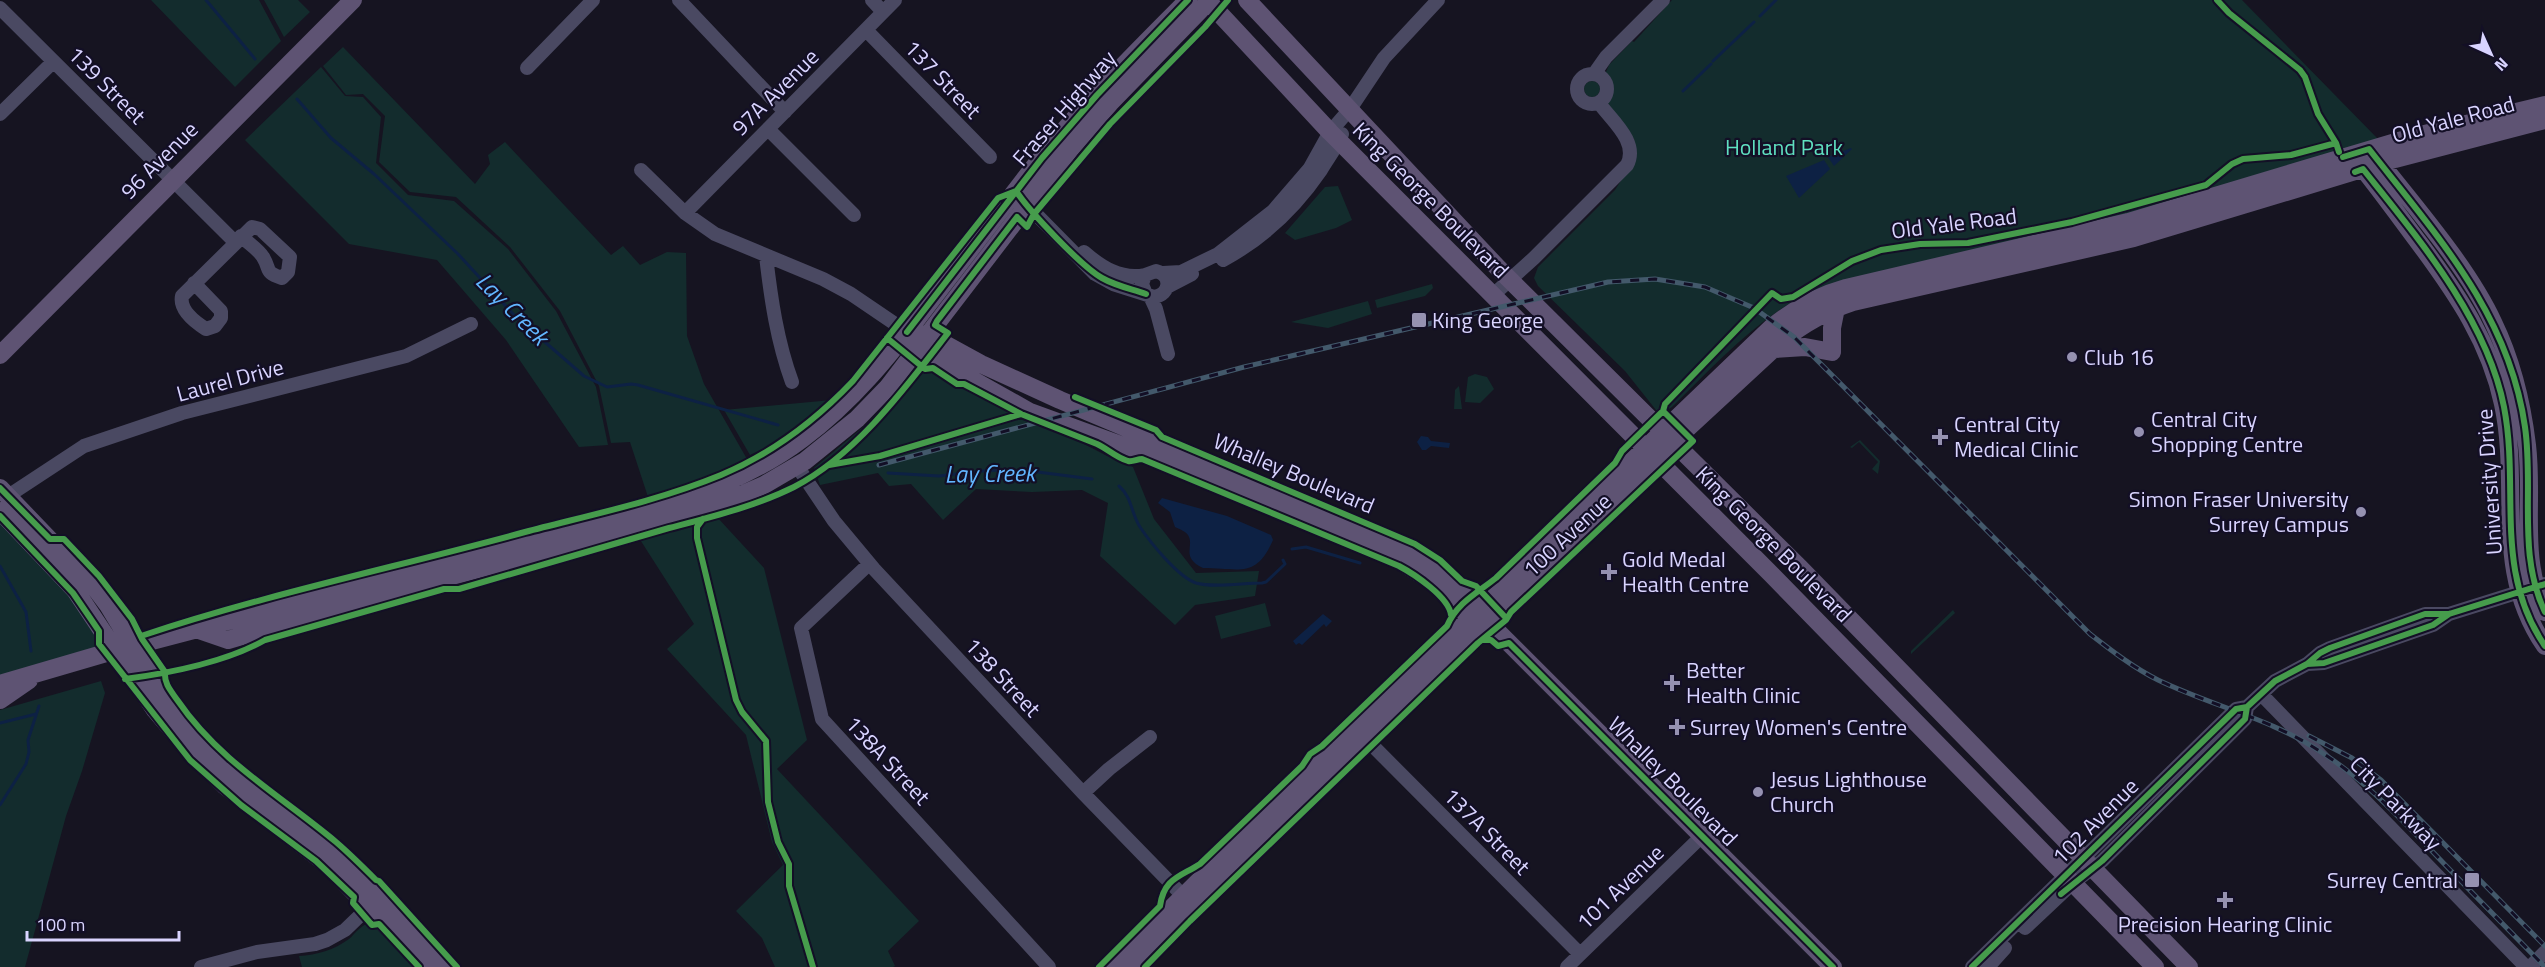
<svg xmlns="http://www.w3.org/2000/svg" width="2545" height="967" viewBox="0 0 2545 967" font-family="'Titillium Web',sans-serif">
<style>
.green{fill:#132c2d}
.water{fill:#0d2144}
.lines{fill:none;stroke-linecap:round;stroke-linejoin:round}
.stream{stroke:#0d2144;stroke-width:3}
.minor{stroke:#4a4962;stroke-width:14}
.major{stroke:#5e5373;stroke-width:18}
.rail-casing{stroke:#43596b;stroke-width:5}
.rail{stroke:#130f26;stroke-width:3;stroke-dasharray:9;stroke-linecap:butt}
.cycleway-casing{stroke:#130f26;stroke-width:10}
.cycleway{stroke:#469c4c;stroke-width:6}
.poi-dot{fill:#9591b1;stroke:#130f26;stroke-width:2}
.labels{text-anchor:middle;stroke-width:4.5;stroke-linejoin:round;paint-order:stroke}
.street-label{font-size:22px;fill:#d9d4ff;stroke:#130f26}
.park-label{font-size:22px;fill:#5fe0c0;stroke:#130f26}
.poi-label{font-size:22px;fill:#d9d4ff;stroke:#130f26;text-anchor:start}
.water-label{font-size:24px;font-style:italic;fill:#62b6ff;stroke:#130f26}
</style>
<rect width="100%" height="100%" fill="#161421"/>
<!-- green -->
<path class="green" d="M 151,0 L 259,0 L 281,41 L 235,87 Z
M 264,0 L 298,0 L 310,12 L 284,37 Z
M 1672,0 L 2242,0 L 2378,139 L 2115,219 L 1810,292 C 1755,320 1716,364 1672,407 L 1667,410 L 1656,410 L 1625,371 L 1538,286 L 1534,278 L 1538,267 L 1615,190 L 1636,157 L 1634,139 L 1608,104 L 1610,88 L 1606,72 L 1609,65 L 1632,41 L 1634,42 Z
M 343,47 L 475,184 L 490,164 L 488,155 L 505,142 L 611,255 L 623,246 L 640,265 L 667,252 L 686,253 L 687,336 L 704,384 L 747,459 L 691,489 L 650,503 L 630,442 L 611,443 L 599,386 L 560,311 L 510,247 L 456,197 L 410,192 L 379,162 L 385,116 L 363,94 L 346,95 L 323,66 Z
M 321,67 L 345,96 L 363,97 L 381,117 L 376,163 L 408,195 L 454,201 L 508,249 L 556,311 L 596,387 L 608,445 L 579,447 L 506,340 L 437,260 L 349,244 L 245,140 Z
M1584 89a8 8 0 1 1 16 0a8 8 0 1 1-16 0Z
M 1338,186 L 1352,220 L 1336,228 L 1295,240 L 1285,233 L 1325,187 Z
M 1432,284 L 1433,288 L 1425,296 L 1377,308 L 1375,300 Z
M 1368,301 L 1372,314 L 1328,328 L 1291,322 Z
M 923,359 L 1105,455 L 1133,467 L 1154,519 L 1196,573 L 1259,571 L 1255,596 L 1195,605 L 1175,625 L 1100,556 L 1108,503 L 1082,490 L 1032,492 L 976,489 L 943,520 L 911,484 L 889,486 L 878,473 L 820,485 L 814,468 L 873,419 Z
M 1475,374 L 1487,377 L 1494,389 L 1480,403 L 1465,402 L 1468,377 Z
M 1459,386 L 1462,409 L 1454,409 L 1455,390 Z
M 832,400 L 785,439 L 750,455 L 724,410 Z
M 1860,440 L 1880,461 L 1878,474 L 1872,469 L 1878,462 L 1859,442 L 1852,448 L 1850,447 Z
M 717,517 L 764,568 L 807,740 L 777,769 L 919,921 L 888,951 L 895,966 L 893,967 L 775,967 L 762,938 L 736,911 L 783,865 L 772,842 L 746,735 L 667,649 L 694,624 L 639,538 Z
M 0,520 L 70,593 L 99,642 L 95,650 L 0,678 Z
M 1265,603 L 1271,626 L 1221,639 L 1215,616 Z
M 1953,610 L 1955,613 L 1911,654 L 1911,651 Z
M 101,681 L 105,693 L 82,771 L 66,816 L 25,967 L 0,967 L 0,710 Z
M 371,923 L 418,967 L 302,967 L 299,956 C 317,955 334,950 349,939 C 356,933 361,924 371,923 Z"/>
<!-- water -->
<path class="water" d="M 1851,148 L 1852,149 L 1834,166 L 1828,157 Z
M 1824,160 L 1830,169 L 1799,198 L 1786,176 Z
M 1421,436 L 1428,437 L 1431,441 L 1450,443 L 1449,448 L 1431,446 L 1426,450 L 1422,450 L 1417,442 Z
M 1162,498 L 1227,516 L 1271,535 L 1273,540 C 1256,579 1240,568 1203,568 C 1180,557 1195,546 1188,535 C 1185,531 1179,529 1175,527 L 1170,512 L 1158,503 Z
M 1323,614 L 1332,621 L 1326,627 L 1324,624 L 1302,645 L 1299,643 L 1296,645 L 1293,641 Z"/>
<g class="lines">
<!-- stream -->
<path class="stream" d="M 206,0 L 255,59
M 1760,16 L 1776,0
M 1713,61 L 1754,22
M 1683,91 L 1711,64
M 297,99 L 331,138 L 374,174 L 458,254 L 515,316 L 584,376 L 607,387 L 631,384 L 638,385 L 778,425
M 888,473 L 939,476 L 991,470 L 1030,471 L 1092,479
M 1119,486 C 1132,497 1131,513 1140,527 C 1150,542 1178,577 1196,583 C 1213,588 1243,583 1262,583 L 1266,582 L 1285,564 L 1283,560
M 1292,549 L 1306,547 L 1360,563
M 0,566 L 26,612 L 31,651
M 0,723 L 36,714
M 0,805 L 26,764 L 29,752 L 28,740 L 39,706"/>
<!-- minor -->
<path class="minor" d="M 679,0 L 785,112
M 872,0 L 883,12
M 0,8 L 235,242
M 866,30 L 990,157
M 527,68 L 593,0
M1577 89a15 15 0 1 1 30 0a15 15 0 1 1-30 0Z
M 1594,74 L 1606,57 L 1663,0
M 0,114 L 53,62
M 768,129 L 854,215
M 641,170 L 685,213 L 715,234 L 823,279 L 851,294 L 907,332
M 1021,199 L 1095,274 L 1113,284 L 1154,297 C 1171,294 1172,275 1156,271 L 1145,275 L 1142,284 L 1146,294
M 685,213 L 895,0
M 1084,252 C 1101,267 1121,280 1145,275
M 766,256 C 771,299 777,341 792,382
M 1223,260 C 1264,238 1295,208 1321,170 C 1328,158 1337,147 1342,134
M 1163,273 L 1181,272 L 1218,254 L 1273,211 L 1310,168 L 1330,132 L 1350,109 L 1384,58 L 1438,0
M 194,283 L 221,311 L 221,318 L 215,326 L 206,329 C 195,322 179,310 182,296 L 252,227 L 260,229 L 290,257 L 288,272 L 282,278 C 264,272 271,270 263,257 C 259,250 248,243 241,236
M 1167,287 L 1192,274
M 1150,296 L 1156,309 L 1168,354
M 1492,296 L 1534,258 L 1627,165 C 1639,142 1612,121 1599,103
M 797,466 L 834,521 L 874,569 L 1083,793 L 1190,903
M 8,496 L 84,446 L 182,413 L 406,356 L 471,324
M 869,564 L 801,628 L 822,719 L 1049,967
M 2307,664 L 2324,663 L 2433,625 L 2449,614
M 2261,694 L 2526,967
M 1365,738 L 1580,954
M 1083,793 L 1109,769 L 1150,737
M 2025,928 L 2073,883 L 2102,861 L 2233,731 L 2245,719 L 2247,707
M 201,967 L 257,952 L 315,944 L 327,940 L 345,930 L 374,902
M 1567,967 L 1702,836
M 1972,967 L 2236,709 L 2247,707 L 2275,681 L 2307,664 L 2320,653 L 2330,648 L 2425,614 L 2449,614 L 2545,584
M 1988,967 L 2005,948
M 2530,967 L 2545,952"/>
<!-- major -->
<path class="major" d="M 1207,0 L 1330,132 L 1772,575 L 2155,967
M 1247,0 L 1499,269 L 1800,568 L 2189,967
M 2374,155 C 2413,205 2467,266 2493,322 C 2512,361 2522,403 2527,445 C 2534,502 2519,558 2545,612
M 2357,161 C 2379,188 2399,216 2420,244 C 2457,294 2490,342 2503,404 C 2521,488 2492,569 2545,646
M 917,333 L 928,335 L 981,364 L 1060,400 L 1393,540 C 1427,556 1471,588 1487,621 L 1833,967
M 912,340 L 918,349 L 1030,412 L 1137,451 L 1397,559 L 1434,583 L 1470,618 L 1482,620
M 1774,349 L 1805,347 L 1832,352 L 1832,328 L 1836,308
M 0,355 L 353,0
M 0,488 L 93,585 L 108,605 L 167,702 L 199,741 L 240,780 L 340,853 L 448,967
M 0,511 L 75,590 L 155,710 L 189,750 L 224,785 L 328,865 L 426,967
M 196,629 L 228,640 L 436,580 L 646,525 L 741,495 L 764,485 L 805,461 L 857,419 L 888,387 L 1071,148 L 1110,103 L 1210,0
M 0,684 L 106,653 L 651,510 C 705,492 757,473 802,439 C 852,402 889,356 926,307 C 962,260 998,213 1034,167 C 1081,107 1135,53 1188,0
M 0,700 L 29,680
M 1112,967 L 1319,762 L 1456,631 L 1499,593 L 1556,534 L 1771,328 C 1794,309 1817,296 1846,288 L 2128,222 L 2412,137 L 2545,105
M 1132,967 L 1200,896 L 1567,545 L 1637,475 L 1782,341 C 1804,323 1826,311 1853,302 L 2134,238 L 2395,159 L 2545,120"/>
<defs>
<path id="rail" d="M 879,465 L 1244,367 L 1608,282 L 1655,279 L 1705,287 L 1754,308 L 1794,337 L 2090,634 C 2112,651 2134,668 2158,680 C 2212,706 2272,719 2321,752 C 2363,779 2396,814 2430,849 C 2468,889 2507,928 2545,967
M 2309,736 L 2352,758 L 2381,780 L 2545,946"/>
</defs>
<!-- rail casing -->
<use href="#rail" class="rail-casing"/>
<!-- rail -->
<use href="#rail" class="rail"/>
<defs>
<path id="cycleway" d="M 2217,0 L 2229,13 L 2300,70 L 2305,77 L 2318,114 L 2336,143 L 2339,152
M 2343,157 L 2369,149 C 2437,236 2509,314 2525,427 C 2534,489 2517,554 2545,612
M 2355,172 L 2363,169 C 2418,238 2487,319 2504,407 C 2520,490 2493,570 2545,646
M 1016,191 C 1029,211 1082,267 1102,278 C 1116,286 1132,289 1146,294
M 907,332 L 1042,158 L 1097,95 L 1188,0
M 887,338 L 925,369 L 933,368 L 957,384 L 964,384 L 1021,414 L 1097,444 C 1108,449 1115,457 1128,461 C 1133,462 1137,459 1142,459 L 1399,566 C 1414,574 1449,597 1451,615
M 1075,397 L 1156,430 L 1162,437 L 1415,544 L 1440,560 L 1462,581 L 1476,586 L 1506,618
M 829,465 L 880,456 L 1021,414
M 0,488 L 50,539 L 64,539 L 99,576 L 132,619 L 142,639 L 165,672 C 164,684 171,691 178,701 C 219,761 281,796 336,842 C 350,854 363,867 376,880 L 379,881 L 457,967
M 0,516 L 73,593 L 99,631 L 99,644 L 190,760 L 241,805 L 316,861 L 354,897 L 353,903 L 372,925 L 379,924 L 419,967
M 703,519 L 697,527 L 697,538 L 736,700 L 742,712 L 766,741 L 768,802 L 778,842 L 789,864 L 789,886 L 813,967
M 141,636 C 267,594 397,567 525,532 C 590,515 658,501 721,475 C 771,454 816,420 853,381 L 998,198 L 1016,191
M 1484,640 L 1491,640 L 1498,646 L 1509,643 L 1833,967
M 2307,664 L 2324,663 L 2433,625 L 2449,614
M 125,679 C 170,673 226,662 265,640 L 444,589 L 459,589 C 529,568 599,549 669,528 C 711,517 756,506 794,487 C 856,455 906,387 948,333 L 935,325 L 937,321 L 1017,217 L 1027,227 L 1034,214 L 1110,124 L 1205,27 L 1228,0
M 2061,894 L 2102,861 L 2233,731 L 2245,719 L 2247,707
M 1099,967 L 1160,906 C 1164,878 1180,877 1200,864 L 1302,766 L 1310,754 L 1322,746 L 1447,626 C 1457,603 1477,593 1496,578 L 1615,463 L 1622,451 L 1663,411 L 1665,404 L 1772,293 L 1781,299 L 1793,297 L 1852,261 L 1881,250 L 1920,244 L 1968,243 L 2072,222 L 2206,185 L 2232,164 L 2243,159 L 2291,155 L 2336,143
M 1145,967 L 1190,921 L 1478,643 L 1506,620 L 1511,612 L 1693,441 L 1663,411
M 1972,967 L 2236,709 L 2247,707 L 2275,681 L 2307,664 L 2320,653 L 2330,648 L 2425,614 L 2449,614 L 2545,584"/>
</defs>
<!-- cycleway casing -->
<use href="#cycleway" class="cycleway-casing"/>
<!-- cycleway -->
<use href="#cycleway" class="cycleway"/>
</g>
<!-- markers -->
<g class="poi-dot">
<rect x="1411" y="312" width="16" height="16" rx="3"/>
<circle cx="2072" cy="357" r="6"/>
<circle cx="2139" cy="432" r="6"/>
<path d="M1937 428h6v6h6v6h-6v6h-6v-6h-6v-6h6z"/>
<circle cx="2361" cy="512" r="6"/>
<path d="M1606 563h6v6h6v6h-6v6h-6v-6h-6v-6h6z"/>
<path d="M1669 674h6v6h6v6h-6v6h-6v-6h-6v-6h6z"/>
<path d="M1674 718h6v6h6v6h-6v6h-6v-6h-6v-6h6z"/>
<circle cx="1758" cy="792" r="6"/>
<rect x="2464" y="872" width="16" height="16" rx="3"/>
<path d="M2222 891h6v6h6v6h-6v6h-6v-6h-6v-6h6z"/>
</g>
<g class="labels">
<!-- street labels -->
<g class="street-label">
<text transform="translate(943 79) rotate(46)" y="8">137 Street</text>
<text transform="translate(107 85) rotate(45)" y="8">139 Street</text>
<text transform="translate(775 92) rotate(-45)" y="8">97A Avenue</text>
<text transform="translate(1064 108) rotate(-49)" y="8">Fraser Highway</text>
<text transform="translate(2453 119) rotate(-15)" y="8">Old Yale Road</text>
<text transform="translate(159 160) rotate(-45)" y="8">96 Avenue</text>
<text transform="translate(1431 200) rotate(45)" y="8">King George Boulevard</text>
<text transform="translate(1954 223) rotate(-7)" y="8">Old Yale Road</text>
<text transform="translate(230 380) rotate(-15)" y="8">Laurel Drive</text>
<text transform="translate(1294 473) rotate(23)" y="8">Whalley Boulevard</text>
<text transform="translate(2489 482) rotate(-94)" y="8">University Drive</text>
<text transform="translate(1567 535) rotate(-43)" y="8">100 Avenue</text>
<text transform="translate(1774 544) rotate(45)" y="8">King George Boulevard</text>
<text transform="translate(1003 677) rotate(47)" y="8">138 Street</text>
<text transform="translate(888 760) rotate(47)" y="8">138A Street</text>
<text transform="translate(1673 781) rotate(45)" y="8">Whalley Boulevard</text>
<text transform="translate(2396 803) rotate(46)" y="8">City Parkway</text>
<text transform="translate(2095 821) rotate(-45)" y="8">102 Avenue</text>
<text transform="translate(1487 831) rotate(45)" y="8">137A Street</text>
<text transform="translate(1620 887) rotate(-44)" y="8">101 Avenue</text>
</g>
<!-- park labels -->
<g class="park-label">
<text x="1784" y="155">Holland Park</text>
</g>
<!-- poi labels -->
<g class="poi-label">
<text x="1432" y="328">King George</text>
<text x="2084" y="365">Club 16</text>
<text x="2151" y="427">Central City<tspan x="2151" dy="25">Shopping Centre</tspan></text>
<text x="1954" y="432">Central City<tspan x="1954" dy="25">Medical Clinic</tspan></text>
<text x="2349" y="507" text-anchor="end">Simon Fraser University<tspan x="2349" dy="25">Surrey Campus</tspan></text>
<text x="1622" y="567">Gold Medal<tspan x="1622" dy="25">Health Centre</tspan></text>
<text x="1686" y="678">Better<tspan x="1686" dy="25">Health Clinic</tspan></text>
<text x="1690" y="735">Surrey Women's Centre</text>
<text x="1770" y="787">Jesus Lighthouse<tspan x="1770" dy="25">Church</tspan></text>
<text x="2458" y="888" text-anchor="end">Surrey Central</text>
<text x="2225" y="932" text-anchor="middle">Precision Hearing Clinic</text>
</g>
<!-- water labels -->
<g class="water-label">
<text transform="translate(512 309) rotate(45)" y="8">Lay Creek</text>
<text transform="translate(990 474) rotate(-1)" y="8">Lay Creek</text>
</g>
</g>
<!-- north arrow -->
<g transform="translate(2491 54) rotate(135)" stroke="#130f26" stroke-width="4.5" paint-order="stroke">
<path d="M0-4.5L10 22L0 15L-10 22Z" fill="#d9d4ff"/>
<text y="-9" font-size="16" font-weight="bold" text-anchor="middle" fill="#d9d4ff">N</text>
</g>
<!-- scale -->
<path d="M27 931v9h152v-9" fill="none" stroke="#d9d4ff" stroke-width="3"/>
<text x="36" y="931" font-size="18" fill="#d9d4ff" stroke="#130f26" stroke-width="4.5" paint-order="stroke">100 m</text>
</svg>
